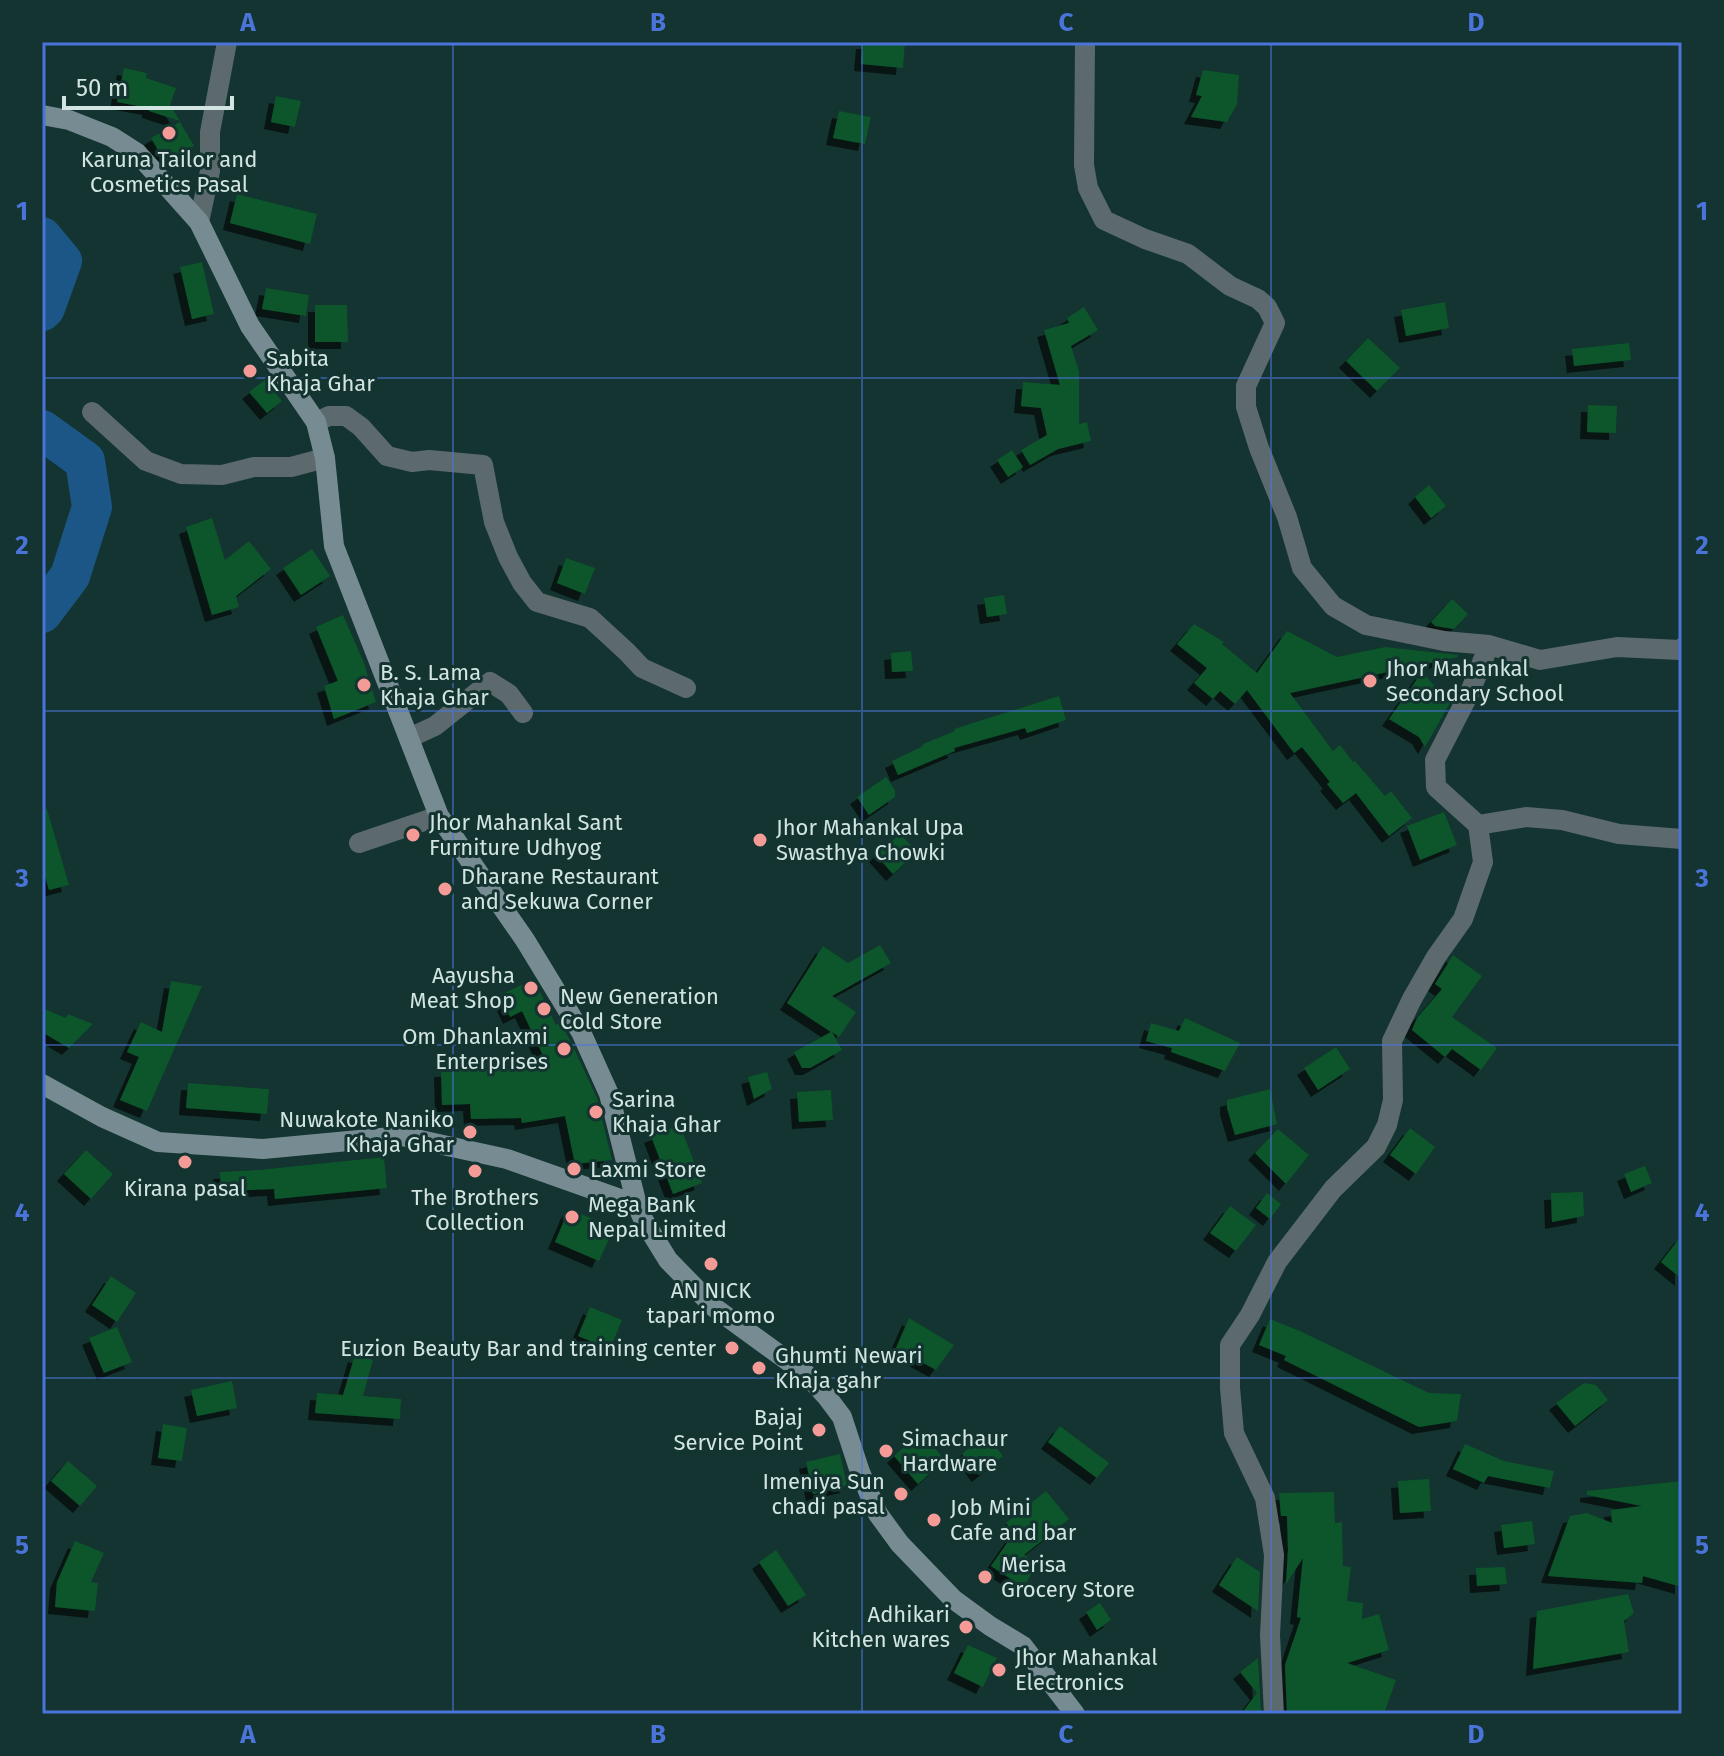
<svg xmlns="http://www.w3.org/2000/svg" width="1724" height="1756" viewBox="0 0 1724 1756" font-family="'Fira Sans',sans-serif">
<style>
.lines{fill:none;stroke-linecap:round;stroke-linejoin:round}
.river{stroke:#1c5686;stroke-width:40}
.building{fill:#0b5529;filter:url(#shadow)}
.street{stroke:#5c6a6e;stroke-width:20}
.secondary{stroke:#768c92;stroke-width:20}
.grid{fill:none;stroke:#4a74da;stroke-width:2;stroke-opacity:0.55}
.poi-dot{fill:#f59b97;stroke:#133430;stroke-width:3}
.labels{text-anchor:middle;stroke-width:6;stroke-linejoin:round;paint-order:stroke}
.poi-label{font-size:22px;fill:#d3e5e2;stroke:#133430;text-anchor:start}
.neatline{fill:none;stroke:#4a74da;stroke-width:3}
.grid-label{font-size:26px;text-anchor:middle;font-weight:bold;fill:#4a74da}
</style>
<defs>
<filter id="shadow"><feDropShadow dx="-7" dy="7" stdDeviation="0" flood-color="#0009"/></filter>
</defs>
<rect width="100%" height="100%" fill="#133430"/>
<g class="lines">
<!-- river -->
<path class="river" d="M 42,237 L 62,261 L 45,308 L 42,311
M 42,430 L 85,461 L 92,507 L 70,576 L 42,613"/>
</g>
<!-- building -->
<path class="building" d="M 863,42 L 905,42 L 903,68 L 861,64 Z
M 124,68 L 147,73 L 146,78 L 176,88 L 170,105 L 180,121 L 149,111 L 149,108 L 117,102 Z
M 1203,70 L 1239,75 L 1237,104 L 1227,122 L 1191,117 L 1202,96 L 1196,95 Z
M 276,96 L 301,101 L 295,127 L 271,122 Z
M 839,111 L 871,117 L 865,144 L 833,138 Z
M 180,122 L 194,146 L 165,162 L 151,138 Z
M 237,194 L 317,214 L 310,244 L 230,223 Z
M 202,262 L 214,314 L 192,319 L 180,267 Z
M 266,288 L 309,295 L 306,316 L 262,309 Z
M 1445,302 L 1449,328 L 1406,336 L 1401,310 Z
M 315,305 L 347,305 L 348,342 L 315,342 Z
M 1084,307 L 1098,330 L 1071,346 L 1079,371 L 1079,424 L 1087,422 L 1091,441 L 1058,449 L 1030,465 L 1021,450 L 1047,435 L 1041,408 L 1021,406 L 1023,382 L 1060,385 L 1044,330 L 1069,323 L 1067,318 Z
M 1368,338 L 1400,368 L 1377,391 L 1346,361 Z
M 1629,343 L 1631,360 L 1574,366 L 1572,349 Z
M 265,380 L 282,401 L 267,413 L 249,392 Z
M 1588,405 L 1617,406 L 1616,433 L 1587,432 Z
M 1012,450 L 1023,467 L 1008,477 L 997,460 Z
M 1429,485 L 1446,506 L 1431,518 L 1415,497 Z
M 212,518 L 225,560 L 249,541 L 271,569 L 236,596 L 239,607 L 212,615 L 186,527 Z
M 312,549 L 330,576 L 301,595 L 283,568 Z
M 566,558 L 595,568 L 585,594 L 557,583 Z
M 1004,595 L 1007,614 L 987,617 L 984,598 Z
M 1452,599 L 1468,614 L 1454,629 L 1435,626 L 1431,622 Z
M 343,615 L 364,663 L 376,702 L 334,719 L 324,686 L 338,681 L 316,627 Z
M 1194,624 L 1224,642 L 1222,644 L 1257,673 L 1287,631 L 1337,657 L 1385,647 L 1458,655 L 1458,657 L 1290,693 L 1333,751 L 1340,745 L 1353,762 L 1355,761 L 1385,796 L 1391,791 L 1412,818 L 1389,836 L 1356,793 L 1343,803 L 1327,784 L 1330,782 L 1302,747 L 1294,753 L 1247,690 L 1235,704 L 1220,691 L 1213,699 L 1194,683 L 1207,668 L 1177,644 Z
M 911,651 L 913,671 L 892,672 L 891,653 Z
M 1422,672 L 1450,703 L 1425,747 L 1419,737 L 1389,719 Z
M 1059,696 L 1066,720 L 1027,733 L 1025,728 L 954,748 L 955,751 L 898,775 L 892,761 L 923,746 L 923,744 L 955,731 L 954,729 Z
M 886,777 L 895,790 L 895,797 L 869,815 L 857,797 Z
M 42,809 L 47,809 L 69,885 L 49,890 L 42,866 Z
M 1444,812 L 1457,845 L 1420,860 L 1407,826 Z
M 900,834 L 917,852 L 893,874 L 876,855 Z
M 880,945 L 891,963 L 832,996 L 856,1012 L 839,1037 L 832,1032 L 842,1050 L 810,1068 L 802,1068 L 794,1052 L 831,1032 L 787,1003 L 823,946 L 848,963 Z
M 1453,955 L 1482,976 L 1452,1017 L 1497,1048 L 1481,1070 L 1452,1049 L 1445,1057 L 1412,1030 L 1417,1018 L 1442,989 L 1435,984 Z
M 534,979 L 556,1025 L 560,1023 L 569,1038 L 597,1098 L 612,1160 L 575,1164 L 565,1116 L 522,1123 L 521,1118 L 471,1119 L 470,1104 L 442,1105 L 441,1070 L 549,1068 L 522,1011 L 510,1017 L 500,995 Z
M 171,981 L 202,986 L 147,1111 L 120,1100 L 139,1057 L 127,1052 L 141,1022 L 162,1032 Z
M 42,1008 L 66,1018 L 68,1014 L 93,1024 L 69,1048 L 42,1032 Z
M 1185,1018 L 1240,1043 L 1225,1071 L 1171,1052 L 1172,1048 L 1146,1041 L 1151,1023 L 1179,1031 Z
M 1336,1047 L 1350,1069 L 1318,1090 L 1304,1068 Z
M 767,1072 L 772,1089 L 754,1099 L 748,1077 Z
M 188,1083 L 269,1089 L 267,1114 L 186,1108 Z
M 1270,1089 L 1277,1124 L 1235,1135 L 1227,1108 L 1227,1100 Z
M 831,1090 L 833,1120 L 799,1122 L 797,1092 Z
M 680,1125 L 702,1183 L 673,1194 L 651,1136 Z
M 1410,1128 L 1435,1147 L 1416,1174 L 1390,1155 Z
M 1278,1129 L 1309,1155 L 1286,1184 L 1255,1153 Z
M 86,1150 L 113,1174 L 91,1199 L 64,1174 Z
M 384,1157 L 387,1188 L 275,1199 L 274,1189 L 221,1191 L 220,1172 L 259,1170 Z
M 1645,1166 L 1652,1183 L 1631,1192 L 1624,1174 Z
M 1583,1192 L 1584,1216 L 1552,1222 L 1551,1193 Z
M 1267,1193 L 1281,1204 L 1270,1219 L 1256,1208 Z
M 1230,1206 L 1256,1225 L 1236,1251 L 1210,1233 Z
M 569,1209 L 614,1228 L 599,1261 L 555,1242 Z
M 1682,1235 L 1682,1279 L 1661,1262 Z
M 111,1276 L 136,1293 L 117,1322 L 92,1305 Z
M 590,1307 L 622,1320 L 610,1349 L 578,1336 Z
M 909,1318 L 954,1345 L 936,1370 L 896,1348 Z
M 1270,1319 L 1300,1331 L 1429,1393 L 1461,1394 L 1457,1421 L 1419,1427 L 1284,1360 L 1286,1356 L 1259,1345 Z
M 117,1327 L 132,1362 L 104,1373 L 89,1338 Z
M 355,1355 L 373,1360 L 363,1396 L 401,1399 L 400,1419 L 315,1413 L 317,1393 L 343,1395 Z
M 232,1381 L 237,1408 L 197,1416 L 191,1390 Z
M 1584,1383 L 1596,1385 L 1608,1400 L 1575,1426 L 1556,1403 Z
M 163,1424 L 187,1428 L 182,1461 L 158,1458 Z
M 1060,1426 L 1109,1463 L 1097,1478 L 1048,1442 Z
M 921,1432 L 945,1460 L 918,1484 L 894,1456 Z
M 985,1434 L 1003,1456 L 979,1475 L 962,1454 Z
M 1465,1444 L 1504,1461 L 1554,1471 L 1550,1488 L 1488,1476 L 1484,1483 L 1453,1469 Z
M 840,1454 L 847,1486 L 813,1494 L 806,1462 Z
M 68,1461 L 97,1486 L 80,1506 L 51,1481 Z
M 1429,1479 L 1431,1511 L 1400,1513 L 1398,1481 Z
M 1682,1481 L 1682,1587 L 1643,1576 L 1642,1583 L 1548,1576 L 1570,1516 L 1587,1513 L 1612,1523 L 1611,1510 L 1642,1506 L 1587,1495 L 1587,1491 Z
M 1046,1491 L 1069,1519 L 1024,1555 L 1038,1564 L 1023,1587 L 991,1566 L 1014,1533 L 1006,1523 Z
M 1334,1492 L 1335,1523 L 1342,1522 L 1343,1566 L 1351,1567 L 1347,1601 L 1363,1603 L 1362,1619 L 1379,1614 L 1389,1650 L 1347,1663 L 1396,1680 L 1384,1714 L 1287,1714 L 1285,1665 L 1301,1618 L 1297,1617 L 1303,1558 L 1286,1584 L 1288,1550 L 1287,1516 L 1281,1516 L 1279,1493 Z
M 1532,1521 L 1535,1544 L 1504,1548 L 1501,1525 Z
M 75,1541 L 104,1553 L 91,1582 L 98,1583 L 95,1611 L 55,1607 L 57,1582 Z
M 776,1550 L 806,1595 L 788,1606 L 759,1562 Z
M 1237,1557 L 1260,1572 L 1258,1611 L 1219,1585 Z
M 1505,1567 L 1507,1584 L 1477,1586 L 1476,1568 Z
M 1628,1594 L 1634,1613 L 1624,1621 L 1629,1652 L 1533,1669 L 1537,1611 Z
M 1100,1603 L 1111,1620 L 1097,1630 L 1086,1612 Z
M 968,1645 L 997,1658 L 983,1687 L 954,1673 Z
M 1258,1658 L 1261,1714 L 1241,1714 L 1257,1693 L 1240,1672 Z"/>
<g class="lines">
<!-- street -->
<path class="street" d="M 1085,42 L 1084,165 L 1088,188 L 1104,220 L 1145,239 L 1188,254 L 1230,286 L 1258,299 L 1267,307 L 1275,323 L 1246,386 L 1246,407 L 1259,448 L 1287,517 L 1302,568 L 1333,606 L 1366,625 L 1444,641 L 1489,645 L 1540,660 L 1617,647 L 1680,650 L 1682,648
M 199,222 L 210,171 L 210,132 L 227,42
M 92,412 L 146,461 L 181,474 L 222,475 L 254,467 L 291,467 L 325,458
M 316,422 L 329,416 L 346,416 L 361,427 L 387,456 L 412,462 L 429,460 L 483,465 L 494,522 L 508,557 L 522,583 L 537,602 L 590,618 L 627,652 L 642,668 L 686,688
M 409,738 L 435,726 L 490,682 L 509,694 L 523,713
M 1478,825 L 1526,817 L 1562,820 L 1619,834 L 1682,839
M 359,843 L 439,816
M 1274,1714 L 1270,1635 L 1274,1555 L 1265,1498 L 1234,1433 L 1230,1388 L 1230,1345 L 1250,1315 L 1277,1262 L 1333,1189 L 1376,1147 L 1387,1125 L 1393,1100 L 1392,1041 L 1412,999 L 1436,957 L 1463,919 L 1483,862 L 1478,825 L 1436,787 L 1435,760 L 1470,692 L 1489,645"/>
<!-- secondary -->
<path class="secondary" d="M 42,115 L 69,120 L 112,137 L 137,153 L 157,175 L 199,222 L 250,326 L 316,422 L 325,458 L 334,546 L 439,816 L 525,940 L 581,1032 L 609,1094 L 637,1205 L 644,1221 L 668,1260 L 715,1308 L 806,1374 L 827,1397 L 842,1417 L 860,1472 L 878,1514 L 900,1544 L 953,1599 L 990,1626 L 1023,1646 L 1075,1714
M 42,1084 L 102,1117 L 158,1142 L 263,1149 L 402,1136 L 507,1159 L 637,1205"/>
</g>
<!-- grid -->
<path class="grid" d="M 453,42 L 453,1714M 862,42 L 862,1714M 1271,42 L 1271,1714M 42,378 L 1682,378M 42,711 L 1682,711M 42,1045 L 1682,1045M 42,1378 L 1682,1378"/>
<!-- markers -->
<g class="poi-dot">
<circle cx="169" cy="133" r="8"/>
<circle cx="250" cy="371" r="8"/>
<circle cx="1370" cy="681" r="8"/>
<circle cx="364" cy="685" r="8"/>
<circle cx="413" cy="835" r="8"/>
<circle cx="760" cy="840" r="8"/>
<circle cx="445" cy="889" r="8"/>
<circle cx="531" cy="988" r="8"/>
<circle cx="544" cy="1009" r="8"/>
<circle cx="564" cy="1049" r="8"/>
<circle cx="596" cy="1112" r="8"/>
<circle cx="470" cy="1132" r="8"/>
<circle cx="185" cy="1162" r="8"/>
<circle cx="574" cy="1169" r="8"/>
<circle cx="475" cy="1171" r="8"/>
<circle cx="572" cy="1217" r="8"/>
<circle cx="711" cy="1264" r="8"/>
<circle cx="732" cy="1348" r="8"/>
<circle cx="759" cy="1368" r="8"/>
<circle cx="819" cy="1430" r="8"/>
<circle cx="886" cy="1451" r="8"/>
<circle cx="901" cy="1494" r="8"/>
<circle cx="934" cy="1520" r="8"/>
<circle cx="985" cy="1577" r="8"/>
<circle cx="966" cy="1627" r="8"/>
<circle cx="999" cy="1670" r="8"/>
</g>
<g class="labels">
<!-- poi labels -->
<g class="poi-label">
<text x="169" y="167" text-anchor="middle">Karuna Tailor and<tspan x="169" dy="25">Cosmetics Pasal</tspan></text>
<text x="266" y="366">Sabita<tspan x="266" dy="25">Khaja Ghar</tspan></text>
<text x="1386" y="676">Jhor Mahankal<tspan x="1386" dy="25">Secondary School</tspan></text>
<text x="380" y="680">B. S. Lama<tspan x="380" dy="25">Khaja Ghar</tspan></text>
<text x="429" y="830">Jhor Mahankal Sant<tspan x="429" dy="25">Furniture Udhyog</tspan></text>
<text x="776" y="835">Jhor Mahankal Upa<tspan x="776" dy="25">Swasthya Chowki</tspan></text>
<text x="461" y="884">Dharane Restaurant<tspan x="461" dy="25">and Sekuwa Corner</tspan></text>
<text x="515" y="983" text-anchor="end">Aayusha<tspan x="515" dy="25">Meat Shop</tspan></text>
<text x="560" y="1004">New Generation<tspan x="560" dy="25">Cold Store</tspan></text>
<text x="548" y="1044" text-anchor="end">Om Dhanlaxmi<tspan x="548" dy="25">Enterprises</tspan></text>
<text x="612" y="1107">Sarina<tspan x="612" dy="25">Khaja Ghar</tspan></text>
<text x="454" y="1127" text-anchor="end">Nuwakote Naniko<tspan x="454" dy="25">Khaja Ghar</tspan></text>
<text x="590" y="1177">Laxmi Store</text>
<text x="185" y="1196" text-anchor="middle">Kirana pasal</text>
<text x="475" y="1205" text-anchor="middle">The Brothers<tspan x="475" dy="25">Collection</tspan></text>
<text x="588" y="1212">Mega Bank<tspan x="588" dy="25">Nepal Limited</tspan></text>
<text x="711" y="1298" text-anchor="middle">AN NICK<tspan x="711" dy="25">tapari momo</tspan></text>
<text x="716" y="1356" text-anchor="end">Euzion Beauty Bar and training center</text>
<text x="775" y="1363">Ghumti Newari<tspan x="775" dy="25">Khaja gahr</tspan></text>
<text x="803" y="1425" text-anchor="end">Bajaj<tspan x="803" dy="25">Service Point</tspan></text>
<text x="902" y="1446">Simachaur<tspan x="902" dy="25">Hardware</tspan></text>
<text x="885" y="1489" text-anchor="end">Imeniya Sun<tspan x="885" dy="25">chadi pasal</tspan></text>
<text x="950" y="1515">Job Mini<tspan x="950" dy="25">Cafe and bar</tspan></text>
<text x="1001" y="1572">Merisa<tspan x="1001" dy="25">Grocery Store</tspan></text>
<text x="950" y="1622" text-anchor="end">Adhikari<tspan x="950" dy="25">Kitchen wares</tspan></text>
<text x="1015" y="1665">Jhor Mahankal<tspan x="1015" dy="25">Electronics</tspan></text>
</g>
</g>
<!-- border -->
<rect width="1724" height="1756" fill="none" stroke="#133430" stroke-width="88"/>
<!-- scale -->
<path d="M64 96v12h168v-12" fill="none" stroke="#d3e5e2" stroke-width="4"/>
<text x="76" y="96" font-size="24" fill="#d3e5e2" stroke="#133430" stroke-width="6" paint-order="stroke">50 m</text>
<rect x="44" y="44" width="1636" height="1668" class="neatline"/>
<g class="grid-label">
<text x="248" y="31">A</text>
<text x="658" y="31">B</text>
<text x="1066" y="31">C</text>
<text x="1476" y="31">D</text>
<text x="22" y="220">1</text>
<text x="1702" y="220">1</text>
<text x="22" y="554">2</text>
<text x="1702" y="554">2</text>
<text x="22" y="887">3</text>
<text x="1702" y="887">3</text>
<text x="22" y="1221">4</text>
<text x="1702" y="1221">4</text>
<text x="22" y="1554">5</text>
<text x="1702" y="1554">5</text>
<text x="248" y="1743">A</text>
<text x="658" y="1743">B</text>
<text x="1066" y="1743">C</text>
<text x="1476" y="1743">D</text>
</g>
</svg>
